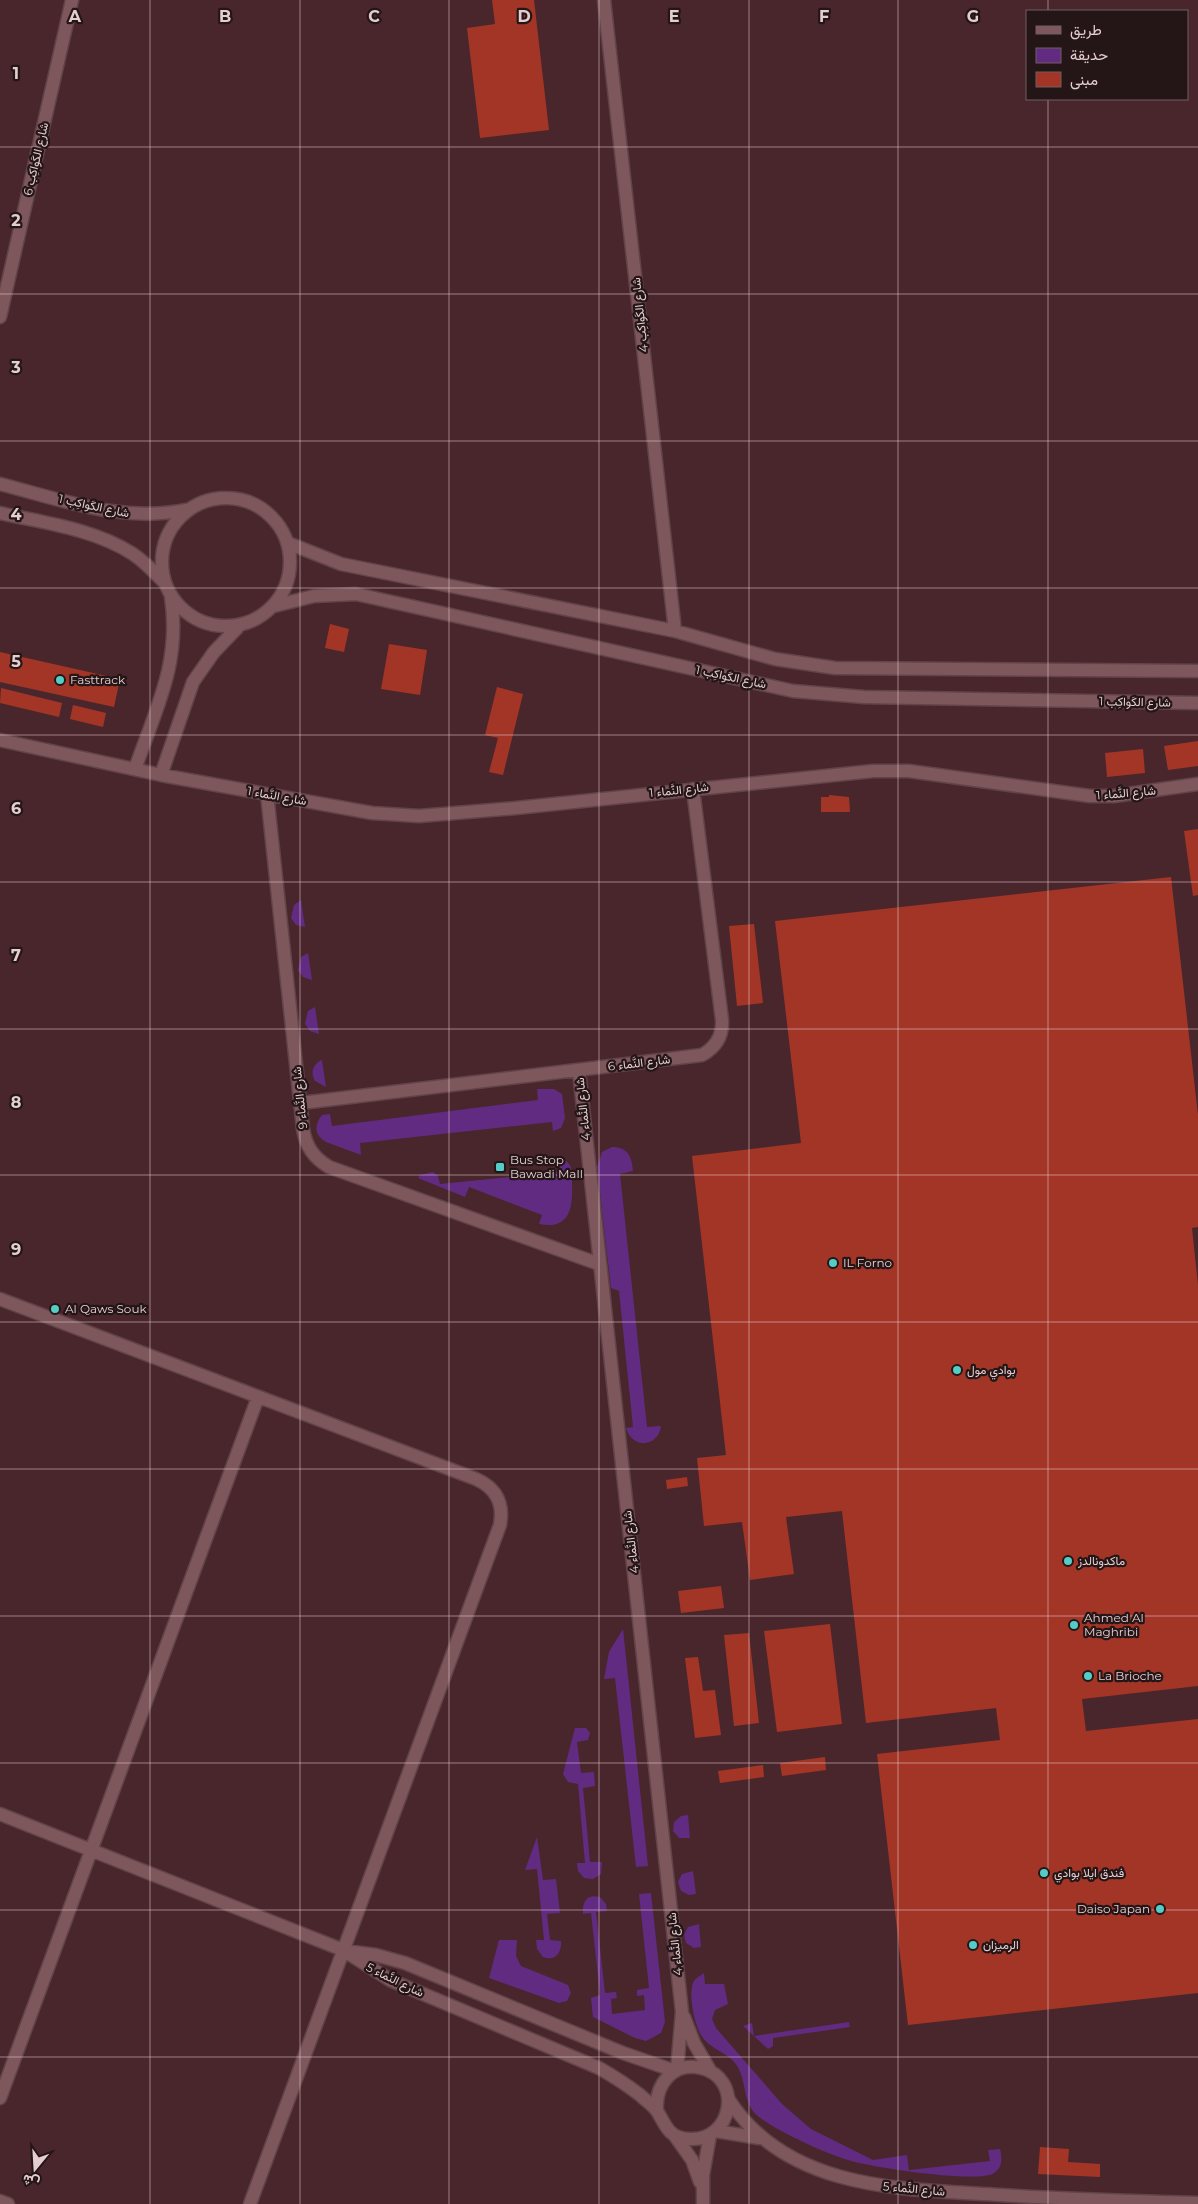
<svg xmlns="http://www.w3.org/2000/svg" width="1198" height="2204" viewBox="0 0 1198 2204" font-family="Montserrat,Vazirmatn,sans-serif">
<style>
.green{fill:#612b81}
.building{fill:#a33527}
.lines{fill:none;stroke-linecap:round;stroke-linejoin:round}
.minor-casing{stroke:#614449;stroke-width:15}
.minor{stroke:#7e575c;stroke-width:12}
.grid{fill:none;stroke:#e5ced0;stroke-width:1;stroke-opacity:0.55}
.poi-dot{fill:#54cdc7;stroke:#241517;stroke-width:2}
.labels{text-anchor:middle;stroke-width:4.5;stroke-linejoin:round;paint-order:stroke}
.street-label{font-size:12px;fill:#e5ced0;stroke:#241517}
.poi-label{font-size:12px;fill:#e5ced0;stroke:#241517;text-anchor:start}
.grid-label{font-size:16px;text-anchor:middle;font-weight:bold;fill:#e5ced0;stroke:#241517;stroke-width:4.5;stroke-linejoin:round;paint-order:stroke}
</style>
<rect width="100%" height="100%" fill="#49262c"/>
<!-- green -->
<path class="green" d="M 301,900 L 305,927 L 296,925 L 291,918 L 294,905 Z
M 308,953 L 312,980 L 303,977 L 298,970 L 301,957 Z
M 315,1007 L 319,1034 L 310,1031 L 305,1024 L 308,1011 Z
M 322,1060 L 326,1087 L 315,1081 C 310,1072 313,1064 322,1060 Z
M 537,1089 L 554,1089 L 562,1094 L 565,1118 L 561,1128 L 553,1131 L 552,1122 L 360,1143 L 361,1155 L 326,1142 C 314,1135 314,1125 322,1115 L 330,1114 L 332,1126 L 538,1100 Z
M 612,1147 C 628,1147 632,1157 633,1171 L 620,1174 L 647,1427 L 661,1426 C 658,1448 632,1449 626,1428 L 633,1427 L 619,1291 L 611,1288 L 597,1167 L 602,1152 Z
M 558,1158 C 563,1159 566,1160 569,1164 C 573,1169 572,1177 572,1183 C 573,1208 570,1230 539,1224 L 542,1215 L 469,1187 L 465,1197 L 418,1178 L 420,1175 L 433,1172 L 438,1176 L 440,1184 L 560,1172 Z
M 623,1629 L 648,1866 L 636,1867 L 615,1678 L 604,1679 L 609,1652 Z
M 575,1728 L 586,1728 L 590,1733 L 588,1740 L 577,1742 L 581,1773 L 594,1772 L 595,1786 L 583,1788 L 590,1862 L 602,1862 L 601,1874 L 593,1879 L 584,1878 L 578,1871 L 577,1863 L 585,1863 L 578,1784 L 568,1782 L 563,1774 Z
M 688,1815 L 690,1838 L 679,1838 L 673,1831 L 674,1822 L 681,1816 Z
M 537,1837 L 543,1880 L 556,1879 L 560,1913 L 547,1914 L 550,1940 L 561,1941 C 562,1952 556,1962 543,1957 L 537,1949 L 536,1940 L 544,1940 L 537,1869 L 525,1870 Z
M 693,1871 L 696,1894 L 689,1895 L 681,1891 L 678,1882 L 682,1874 Z
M 651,1893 L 665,2022 L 661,2033 L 646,2041 L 635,2038 L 593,2017 L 591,1998 L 600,1995 L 591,1913 L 583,1914 C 582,1902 587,1894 600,1897 L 606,1904 L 607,1911 L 596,1912 L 605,1993 L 616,1992 L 617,1998 L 611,1999 L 612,2014 L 645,2010 L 644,1995 L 637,1996 L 637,1990 L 649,1988 L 639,1894 Z
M 699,1924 L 701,1947 L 694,1948 L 686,1943 L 684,1935 L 688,1927 Z
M 499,1940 L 517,1940 L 516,1956 L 521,1966 L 568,1985 L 571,1993 L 567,2001 L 559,2003 L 489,1978 Z
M 704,1973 L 705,1984 L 724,1984 L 728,2004 L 715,2010 L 712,2019 L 716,2028 L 782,2104 L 811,2129 L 873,2160 L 907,2155 L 909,2170 L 990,2161 L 988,2150 L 1000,2149 C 1002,2158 1003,2167 994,2173 C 979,2184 869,2167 848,2160 C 825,2153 779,2132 759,2117 C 739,2102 750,2074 730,2058 C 721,2051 710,2047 703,2038 C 695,2028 688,1996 693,1983 C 695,1978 700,1976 704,1973 Z
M 849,2022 L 850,2027 L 773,2038 L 773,2046 L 768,2049 L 743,2026 L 752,2023 L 754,2036 Z"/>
<!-- building -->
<path class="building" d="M 492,0 L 534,0 L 549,130 L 480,138 L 467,28 L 495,24 Z
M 330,624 L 349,629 L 344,652 L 325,648 Z
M 389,644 L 427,650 L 420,695 L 381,689 Z
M 0,652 L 120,679 L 114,707 L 0,682 Z
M 497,687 L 523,694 L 503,775 L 489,772 L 498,738 L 485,735 Z
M 1,688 L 62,703 L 59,717 L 0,703 Z
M 73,705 L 106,713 L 103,727 L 70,719 Z
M 1198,741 L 1198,766 L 1168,770 L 1164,746 Z
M 1143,749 L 1145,773 L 1107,777 L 1105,753 Z
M 829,795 L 849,797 L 850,812 L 821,812 L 821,797 L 829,797 Z
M 1198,829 L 1198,895 L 1193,896 L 1184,831 Z
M 1171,877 L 1198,1115 L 1198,1227 L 1192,1228 L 1198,1285 L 1198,1686 L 1082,1699 L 1086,1731 L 1198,1719 L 1198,1993 L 908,2025 L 877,1754 L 1000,1740 L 996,1708 L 866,1723 L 842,1511 L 786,1517 L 794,1574 L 750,1580 L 742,1522 L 704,1526 L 697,1458 L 726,1455 L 692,1156 L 801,1143 L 775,921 Z
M 754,924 L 763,1003 L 737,1006 L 729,926 Z
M 687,1477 L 688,1486 L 667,1489 L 666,1480 Z
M 721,1586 L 724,1608 L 681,1613 L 678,1591 Z
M 830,1624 L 842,1724 L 777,1732 L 764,1631 Z
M 749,1633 L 759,1723 L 734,1726 L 724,1635 Z
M 698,1657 L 703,1691 L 715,1690 L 721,1735 L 695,1738 L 685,1658 Z
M 825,1757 L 826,1770 L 782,1776 L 780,1763 Z
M 763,1765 L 764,1777 L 720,1783 L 718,1771 Z
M 1040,2147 L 1069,2149 L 1068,2162 L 1100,2164 L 1100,2177 L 1038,2174 Z"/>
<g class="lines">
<defs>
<path id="minor" d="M 604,0 L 675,631
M 0,317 L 72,0
M 0,484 C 63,500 124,524 190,509
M162 562a64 64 0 1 1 128 0a64 64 0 1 1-128 0Z
M 0,513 C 44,523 95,529 133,554 C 145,562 155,573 165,583
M 288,543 L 341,564 L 675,631 L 775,659 L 835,668 L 1198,671
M 274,606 L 314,596 L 356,594 L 793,691 L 864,697 L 1198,703
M 0,740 L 161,775 L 372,813 L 419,816 L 516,808 L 873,771 L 909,771 L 1090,796 L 1114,796 L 1198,784
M 135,769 C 156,708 181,663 171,597
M 161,775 L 193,682 L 214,652 L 240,625
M 267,794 L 303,1129 C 306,1147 314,1158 329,1167 L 599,1264
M 579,1071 L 682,2012 L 677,2070
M 301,1103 L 702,1055 C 716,1047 723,1036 722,1020 L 693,789
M 0,1299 L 476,1479 C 496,1488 504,1503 500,1525 L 250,2204
M 0,1814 L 343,1950 L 390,1980 L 599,2068 C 613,2076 627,2085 640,2095 C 645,2100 653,2105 657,2111 C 666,2125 668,2138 689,2139 C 733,2142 744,2078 701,2068 C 673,2061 655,2085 657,2110
M 346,1951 L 376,1955 L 405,1963 L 623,2053 L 675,2071
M 684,2017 L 694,2043 L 711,2072
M 0,2098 L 258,1397
M 729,2100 C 788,2191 904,2189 1000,2195 C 1066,2199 1132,2201 1198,2203
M 716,2131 L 759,2138
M 675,2136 L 692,2160 L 700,2182
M 0,2201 L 8,2204
M 703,2204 L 703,2175 L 710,2135"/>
</defs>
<!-- minor casing -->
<use href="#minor" class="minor-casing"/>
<!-- minor -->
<use href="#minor" class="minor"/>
</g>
<!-- grid -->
<path class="grid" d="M 150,0 L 150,2204M 300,0 L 300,2204M 449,0 L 449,2204M 599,0 L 599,2204M 749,0 L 749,2204M 898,0 L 898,2204M 1048,0 L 1048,11M 1048,99 L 1048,2204M 0,147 L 1198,147M 0,294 L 1198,294M 0,441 L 1198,441M 0,588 L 1198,588M 0,735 L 1198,735M 0,882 L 1198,882M 0,1029 L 1198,1029M 0,1175 L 1198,1175M 0,1322 L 1198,1322M 0,1469 L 1198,1469M 0,1616 L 1198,1616M 0,1763 L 1198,1763M 0,1910 L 1198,1910M 0,2057 L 1198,2057"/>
<!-- markers -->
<g class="poi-dot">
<circle cx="60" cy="680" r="5"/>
<rect x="495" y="1162" width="10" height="10" rx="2.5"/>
<circle cx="833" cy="1263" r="5"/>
<circle cx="55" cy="1309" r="5"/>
<circle cx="957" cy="1370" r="5"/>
<circle cx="1068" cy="1561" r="5"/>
<circle cx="1074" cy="1625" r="5"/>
<circle cx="1088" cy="1676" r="5"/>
<circle cx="1044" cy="1873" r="5"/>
<circle cx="1160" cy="1909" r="5"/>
<circle cx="973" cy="1945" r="5"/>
</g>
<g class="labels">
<!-- street labels -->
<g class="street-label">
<text transform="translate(36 159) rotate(-77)" y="4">شارع الكَواكِب 6</text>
<text transform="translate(640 315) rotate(-96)" y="4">شارع الكَواكِب 4</text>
<text transform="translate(94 506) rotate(12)" y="4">شارع الكَواكِب 1</text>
<text transform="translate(731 677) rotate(12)" y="4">شارع الكَواكِب 1</text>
<text transform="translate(1135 702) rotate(1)" y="4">شارع الكَواكِب 1</text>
<text transform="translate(679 790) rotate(-6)" y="4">شارع النَّماء 1</text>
<text transform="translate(1126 793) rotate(-5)" y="4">شارع النَّماء 1</text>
<text transform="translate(277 796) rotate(10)" y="4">شارع النَّماء 1</text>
<text transform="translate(639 1063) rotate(-7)" y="4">شارع النَّماء 6</text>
<text transform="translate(300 1098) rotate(-96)" y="4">شارع النَّماء 9</text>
<text transform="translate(583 1109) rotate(-96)" y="4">شارع النَّماء 4</text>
<text transform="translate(631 1542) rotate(-97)" y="4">شارع النَّماء 4</text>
<text transform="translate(675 1944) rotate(-96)" y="4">شارع النَّماء 4</text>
<text transform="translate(395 1980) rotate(26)" y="4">شارع النَّماء 5</text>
<text transform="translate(914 2189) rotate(5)" y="4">شارع النَّماء 5</text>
</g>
<!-- poi labels -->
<g class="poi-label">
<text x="70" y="684">Fasttrack</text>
<text x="510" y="1164">Bus Stop<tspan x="510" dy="14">Bawadi Mall</tspan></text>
<text x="843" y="1267">IL Forno</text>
<text x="65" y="1313">Al Qaws Souk</text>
<text x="967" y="1374">بوادي مول</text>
<text x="1078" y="1565">ماكدونالدز</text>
<text x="1084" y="1622">Ahmed Al<tspan x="1084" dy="14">Maghribi</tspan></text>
<text x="1098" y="1680">La Brioche</text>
<text x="1054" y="1877">فندق ايلا بوادي</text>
<text x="1150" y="1913" text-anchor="end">Daiso Japan</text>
<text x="983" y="1949">الرميزان</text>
</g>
</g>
<g class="grid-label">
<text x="75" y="22">A</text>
<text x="225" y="22">B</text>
<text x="374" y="22">C</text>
<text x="524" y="22">D</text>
<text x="674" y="22">E</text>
<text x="824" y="22">F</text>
<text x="973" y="22">G</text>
<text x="16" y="79">1</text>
<text x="16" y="226">2</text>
<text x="16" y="373">3</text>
<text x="16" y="520">4</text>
<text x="16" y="667">5</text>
<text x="16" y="814">6</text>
<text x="16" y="961">7</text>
<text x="16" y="1108">8</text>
<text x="16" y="1255">9</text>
</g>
<!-- legend -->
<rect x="1026" y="10" width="162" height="90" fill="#241517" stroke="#715f61"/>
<rect x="1036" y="26" width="25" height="8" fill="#7e575c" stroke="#715f61"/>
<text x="1070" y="35" font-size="15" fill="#e5ced0">طريق</text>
<rect x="1036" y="48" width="25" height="15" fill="#612b81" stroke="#715f61"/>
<text x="1070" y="60" font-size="15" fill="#e5ced0">حديقة</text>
<rect x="1036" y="72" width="25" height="15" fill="#a33527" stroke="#715f61"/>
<text x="1070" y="85" font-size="15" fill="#e5ced0">مبنى</text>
<!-- north arrow -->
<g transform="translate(35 2169) rotate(198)" stroke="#241517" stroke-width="4" paint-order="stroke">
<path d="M0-4L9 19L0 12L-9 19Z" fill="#e5ced0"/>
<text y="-8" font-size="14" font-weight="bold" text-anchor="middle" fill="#e5ced0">ش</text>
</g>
</svg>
